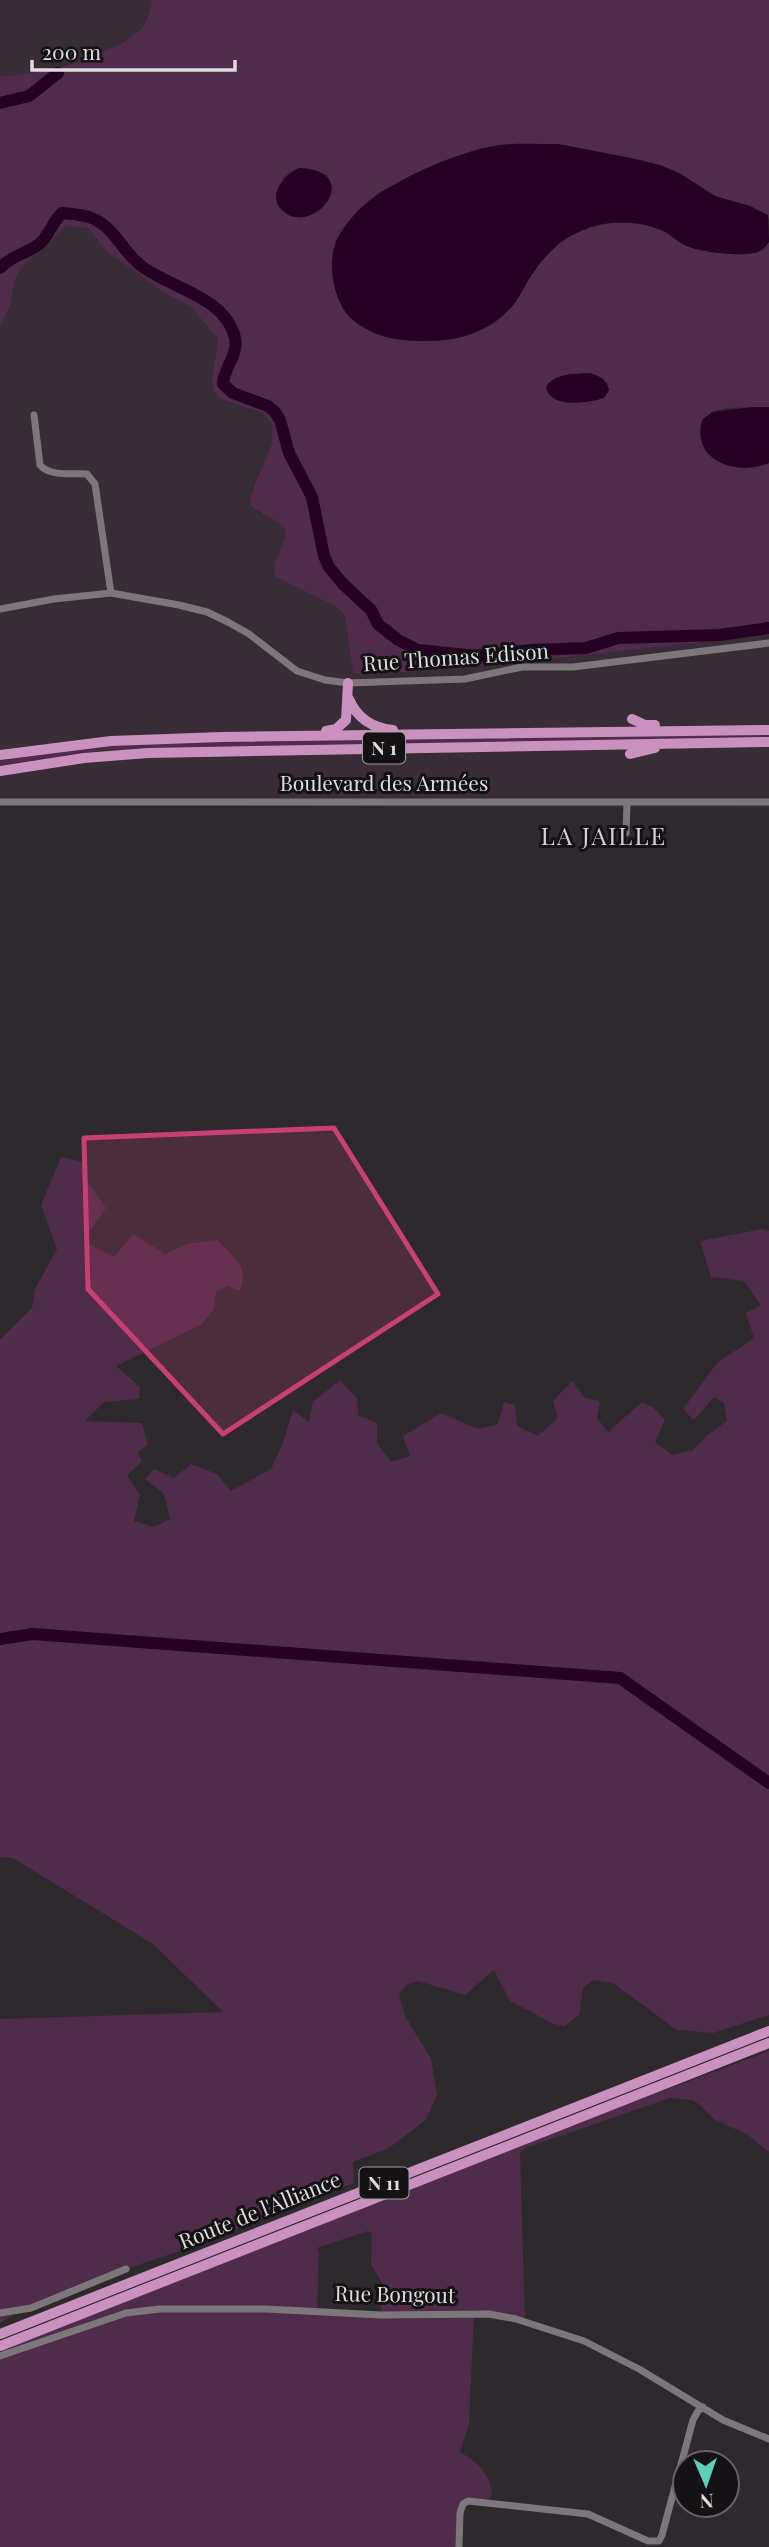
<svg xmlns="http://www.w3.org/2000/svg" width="769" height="2547" viewBox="0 0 769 2547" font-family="'Playfair Display',serif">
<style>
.built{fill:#382d36}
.green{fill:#4f2c49;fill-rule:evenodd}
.water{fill:#260022}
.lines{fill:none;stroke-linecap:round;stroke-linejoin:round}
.river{stroke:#260022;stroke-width:12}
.minor{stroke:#7d777c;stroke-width:7}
.highway{stroke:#ca91bf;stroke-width:10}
.marked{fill:#c83f75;fill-opacity:0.2;stroke:#c83f75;stroke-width:5;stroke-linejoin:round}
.labels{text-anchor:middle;stroke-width:6;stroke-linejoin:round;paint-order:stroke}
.shield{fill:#141214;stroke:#a29fa1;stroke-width:2}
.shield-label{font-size:19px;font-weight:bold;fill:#dfdcde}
.street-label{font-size:21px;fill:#dfdcde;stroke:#141214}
.quarter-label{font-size:24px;letter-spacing:2px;fill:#d5ced4;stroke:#141214}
</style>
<rect width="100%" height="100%" fill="#2e292d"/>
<!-- built -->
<path class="built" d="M 0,0 L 152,0 L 152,4 L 142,29 L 95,58 L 15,76 L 0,76 Z
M 66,226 L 89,228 L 106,251 L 163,292 L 191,307 L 218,339 L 212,380 L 221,399 L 262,412 L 272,421 L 274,442 L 251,488 L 257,512 L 280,522 L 286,529 L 286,541 L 274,569 L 274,576 L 337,607 L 345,616 L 353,673 L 363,675 L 477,667 L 769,635 L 769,808 L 0,805 L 0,327 L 10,305 L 15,280 L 21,268 Z"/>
<!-- green -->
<path class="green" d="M 152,0 L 769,0 L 769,220 L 767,215 L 715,196 L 679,173 L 636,159 L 558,144 L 499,145 L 455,158 L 378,193 L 361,208 L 337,239 L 333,269 L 334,283 L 346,312 L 358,324 L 374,333 L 406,339 L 446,340 L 533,273 L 545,257 L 564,239 L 590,227 L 611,223 L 639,223 L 664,231 L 685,245 L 762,250 L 769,242 L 769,407 L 728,408 L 713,412 L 705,451 C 729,467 741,474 769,463 L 769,635 L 477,667 L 363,675 L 353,673 L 345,616 L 337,607 L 274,576 C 273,560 285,546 286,529 C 276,517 260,516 250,504 C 252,474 278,452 272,422 L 261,412 L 221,399 L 214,391 L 212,380 L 218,339 L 191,307 L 163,292 L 106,251 L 89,228 L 66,226 L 21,268 L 15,280 L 10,305 L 0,327 L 0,76 C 42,75 107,58 140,30 C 146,24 151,9 152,0 ZM 299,168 L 313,169 L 328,176 L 281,180 L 288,173 ZM 590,373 L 602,378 L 608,385 L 597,400 L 564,402 L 547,391 L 548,383 L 564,375 Z
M 769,733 L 769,738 L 103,750 L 0,765 L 0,761 C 55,752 108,746 163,743 Z
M 61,1157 L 82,1162 L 89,1184 L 106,1208 L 83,1241 L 114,1257 L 133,1234 L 165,1254 L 187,1244 L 217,1240 C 233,1257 250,1266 240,1291 L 228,1286 L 216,1292 L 214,1309 L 202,1324 L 116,1366 L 140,1387 L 139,1399 L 104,1402 L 85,1421 L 142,1423 L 148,1445 L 138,1452 L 142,1462 L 127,1475 L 140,1495 L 134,1521 L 154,1527 L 170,1519 L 164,1494 L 145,1479 L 154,1469 L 174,1478 L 191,1464 L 217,1474 L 231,1491 L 271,1469 L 283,1443 L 293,1410 L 309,1422 L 313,1402 L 340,1380 L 357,1398 L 358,1415 L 377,1423 L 377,1443 L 391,1462 L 410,1456 L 403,1436 L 441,1413 L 478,1429 L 498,1424 L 504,1402 L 515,1405 L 517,1426 L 538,1436 L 558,1418 L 553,1401 L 572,1381 L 585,1398 L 600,1401 L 597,1418 L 608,1432 L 642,1402 L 654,1408 L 665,1420 L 655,1442 L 672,1455 L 693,1450 L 707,1435 L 727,1421 L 724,1403 L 714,1397 L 694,1420 L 683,1409 L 717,1363 L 754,1338 L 746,1313 L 761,1305 L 744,1281 L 711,1277 L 700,1241 L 762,1229 L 769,1231 L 769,2015 L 713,2033 L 677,2030 L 613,1983 L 593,1980 L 583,1988 L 579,2015 L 565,2026 L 554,2024 L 510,2001 L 494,1970 L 465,1995 L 418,1981 L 408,1984 L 399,1994 L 405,2016 L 431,2059 L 437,2095 L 426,2120 L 389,2148 L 353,2162 L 354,2183 L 180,2251 L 126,2269 L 19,2311 L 0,2323 L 0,2019 L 223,2012 L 153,1944 L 13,1858 L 0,1857 L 0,1340 L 32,1308 L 35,1289 L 57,1249 L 41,1205 Z
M 769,2051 L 769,2152 L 748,2135 L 714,2119 L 700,2105 L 692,2100 L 670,2098 L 525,2148 L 520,2153 L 525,2322 L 474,2314 L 469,2423 L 460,2452 C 477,2461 492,2476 492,2496 L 487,2500 L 465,2502 L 459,2547 L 0,2547 L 0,2356 L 5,2354 L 1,2350 L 524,2143 ZM 368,2231 L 372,2234 L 371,2264 L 382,2283 L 381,2315 L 317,2311 L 319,2252 L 317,2248 Z"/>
<!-- water -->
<path class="water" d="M 558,144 L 636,159 L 660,165 L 679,173 L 715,196 L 750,206 L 768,215 L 769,242 C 767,244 765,248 762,250 C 749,259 698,252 684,245 C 678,242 673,237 667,233 C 651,224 629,221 610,223 C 577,227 551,245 533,273 C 526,283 521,295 514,304 C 498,325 470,338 445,340 C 423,342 392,342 372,332 C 362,327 353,321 346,313 C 332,294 327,258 338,237 C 344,226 353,216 361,208 C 389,181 461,150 500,145 C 519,143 539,144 558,144 Z
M 299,168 C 367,171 313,238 283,211 C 266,196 284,175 299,168 Z
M 590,373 C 600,376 607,380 609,390 L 604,398 C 588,403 550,409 546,387 C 554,373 575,374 590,373 Z
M 753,407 L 769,407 L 769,463 C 737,476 691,462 702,420 L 712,412 Z"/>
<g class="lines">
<!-- river -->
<path class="river" d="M 0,103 L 29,96 L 58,73
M 0,268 C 13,255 25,254 38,245 C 49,237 52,222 62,213 C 73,214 84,214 94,219 C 114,228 123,251 139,264 C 167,288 225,295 235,338 C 239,354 223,369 223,384 L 233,393 L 268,406 L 275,412 L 280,420 L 289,453 L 312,497 L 324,556 L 329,567 L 343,584 L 371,610 L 378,624 L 398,640 L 418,650 L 476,656 L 531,650 L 586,648 L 618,638 L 719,635 L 769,628
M 0,1639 L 33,1634 L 620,1678 L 769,1783"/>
<!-- minor -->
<path class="minor" d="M 34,415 L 40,465 C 50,477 73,473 87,474 L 95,484 L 111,593
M 0,609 L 54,599 L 111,593 L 179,605 L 207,612 L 228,622 L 249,634 L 297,671 L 325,680 L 348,683 L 465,679 L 522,667 L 573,667 L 769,643
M 0,802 L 769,802
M 626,833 L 627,803
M 0,2313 L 31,2308 L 126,2269
M 0,2356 L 126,2313 L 159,2309 L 266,2309 L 381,2315 L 489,2314 L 516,2319 L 584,2341 L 639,2369 L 723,2420 L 769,2439
M 459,2547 L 460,2513 L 463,2504 L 468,2501 L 588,2514 L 648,2541 L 659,2541 L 662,2535 L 693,2420 L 698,2411 L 703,2407"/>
<!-- highway -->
<path class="highway" d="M 349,699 C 357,718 372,728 393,730
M 632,719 L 645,725 L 655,725
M 326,731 L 336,729 L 346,720 L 348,683
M 630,754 L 655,748
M 0,755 L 111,741 L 222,737 L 769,730
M 0,771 L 84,758 L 148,753 L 769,742
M 0,2334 L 769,2031
M 0,2346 L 769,2043"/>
</g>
<!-- marked area -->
<path class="marked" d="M 334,1128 L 438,1294 L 223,1434 L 88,1289 L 84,1138 Z"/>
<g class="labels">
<!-- shield labels -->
<g class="shield">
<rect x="363" y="732.5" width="42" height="31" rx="5"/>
<rect x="359.5" y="2167.5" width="49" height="31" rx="5"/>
</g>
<g class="shield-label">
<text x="384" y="755">N 1</text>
<text x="384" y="2190">N 11</text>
</g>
<!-- street labels -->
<g class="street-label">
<text transform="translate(456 658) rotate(-4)" y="7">Rue Thomas Edison</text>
<text x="384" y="791">Boulevard des Armées</text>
<text transform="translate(260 2211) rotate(-22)" y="7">Route de l'Alliance</text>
<text transform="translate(395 2295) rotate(1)" y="7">Rue Bongout</text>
</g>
<!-- quarter labels -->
<g class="quarter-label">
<text x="604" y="845">LA JAILLE</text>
</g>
</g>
<!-- north arrow -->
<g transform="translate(706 2484) rotate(178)"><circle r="33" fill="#141214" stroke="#656365" stroke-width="2"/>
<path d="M0-5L12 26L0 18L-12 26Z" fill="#5dceb9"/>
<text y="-10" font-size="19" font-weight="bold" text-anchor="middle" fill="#dfdcde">N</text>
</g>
<!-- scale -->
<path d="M32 60v10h203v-10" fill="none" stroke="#dfdcde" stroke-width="3.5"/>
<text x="42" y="60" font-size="21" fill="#dfdcde" stroke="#141214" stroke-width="5" paint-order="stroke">200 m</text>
</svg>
